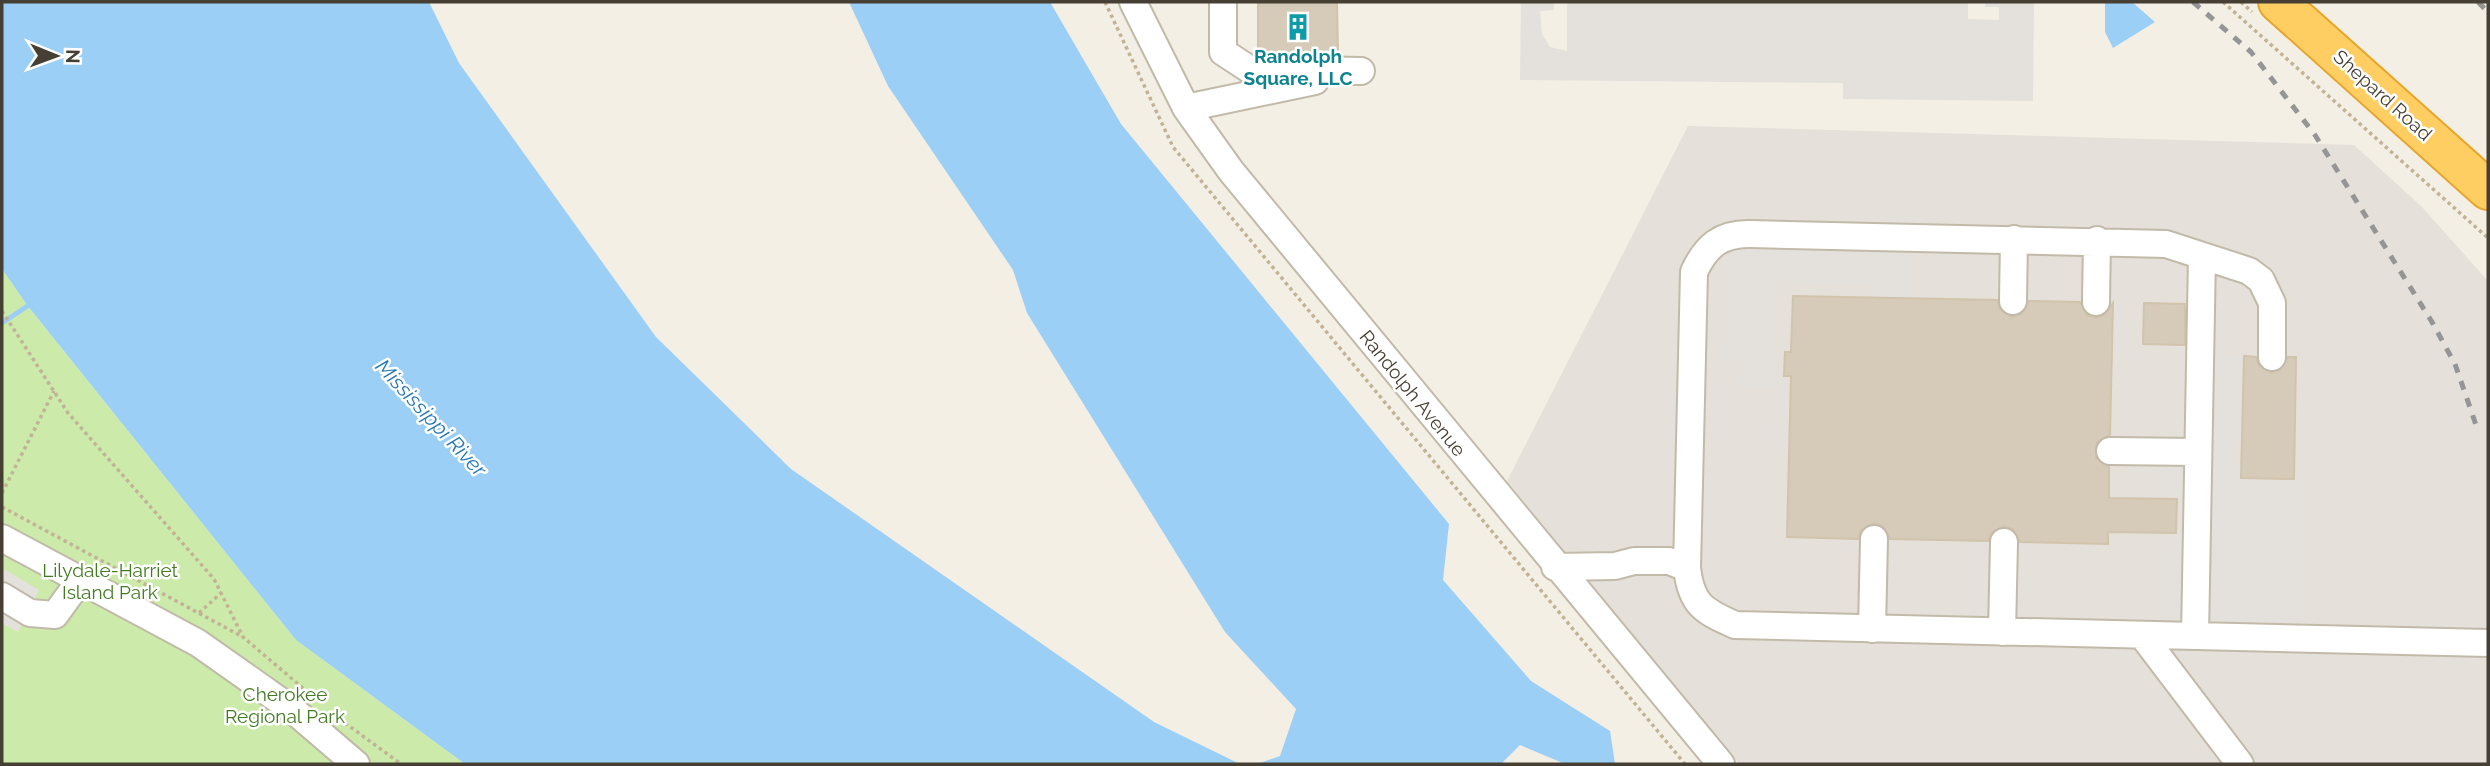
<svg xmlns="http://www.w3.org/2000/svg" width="2490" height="766" viewBox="0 0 2490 766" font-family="Raleway,sans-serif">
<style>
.industrial{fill:#e5e0d9}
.green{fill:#ccebaa}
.parking{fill:#e4e1dd}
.water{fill:#9ccff5}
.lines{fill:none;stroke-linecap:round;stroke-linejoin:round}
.stream{stroke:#9ccff5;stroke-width:5}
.building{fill:#d6cbb9;stroke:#d1c3ac;stroke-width:2}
.minor-casing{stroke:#c2baa9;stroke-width:30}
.highway-casing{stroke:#e7a52a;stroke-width:42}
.path{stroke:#c2b396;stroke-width:3.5;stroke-dasharray:3.5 3.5;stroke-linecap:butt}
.minor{stroke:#fff;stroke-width:26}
.highway{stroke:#ffce63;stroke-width:38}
.rail{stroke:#959595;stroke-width:5;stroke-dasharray:9 9;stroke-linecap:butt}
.labels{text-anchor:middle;stroke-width:5;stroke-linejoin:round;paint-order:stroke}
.culture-label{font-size:19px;font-weight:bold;fill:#0d838f;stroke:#fff}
.street-label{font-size:19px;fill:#463f34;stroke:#fff}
.park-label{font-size:19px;fill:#437b23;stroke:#fff}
.water-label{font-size:21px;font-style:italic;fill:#2678b8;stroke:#fff}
</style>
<rect width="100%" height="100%" fill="#f3efe4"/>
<!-- industrial -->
<path class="industrial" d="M 1688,126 L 2354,145 L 2422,207 L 2488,281 L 2488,764 L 1739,764 L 1507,481 Z"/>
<!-- green -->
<path class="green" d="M 2,269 L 27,305 L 296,640 L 465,764 L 2,764 Z"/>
<!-- parking -->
<path class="parking" d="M 1521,2 L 1554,2 L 1554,10 L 1540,11 L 1542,34 L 1550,47 L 1567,51 L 1567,2 L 1968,3 L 1968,19 L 1999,20 L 1999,7 L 1985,7 L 1985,2 L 2034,2 L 2033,101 L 1843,99 L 1843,83 L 1520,80 Z
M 1741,221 L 1912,227 L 1911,298 L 1874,298 L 1874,284 L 1774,282 L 1773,389 L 1738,387 L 1739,360 L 1722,359 L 1725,255 L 1740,255 Z
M 2190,355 L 2239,356 L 2238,441 L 2232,442 L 2232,466 L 2242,466 L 2242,478 L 2307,480 L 2305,647 L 2161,645 L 2163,532 L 2176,532 L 2177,499 L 2162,498 L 2163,443 L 2188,444 Z
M 2,568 L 39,590 L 18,632 L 2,623 Z"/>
<!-- water -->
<path class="water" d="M 2,2 L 429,2 L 459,63 L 656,337 L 791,469 L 1154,722 L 1240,764 L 465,764 L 296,640 L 27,305 L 2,269 Z
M 849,2 L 1050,2 L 1121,124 L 1449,524 L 1443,580 L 1531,681 L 1610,731 L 1615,764 L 1565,764 L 1520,745 L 1501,764 L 1257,764 L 1280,756 L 1296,709 L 1225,632 L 1027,313 L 1013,270 L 888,86 Z
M 2105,2 L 2132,2 L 2155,22 L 2113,48 L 2105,32 Z"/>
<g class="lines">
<!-- stream -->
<path class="stream" d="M 2,323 L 32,303"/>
</g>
<!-- building -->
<path class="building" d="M 1258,2 L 1337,2 L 1338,52 L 1258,53 Z
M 1793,296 L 1997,300 L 2000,309 L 2012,317 L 2021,314 L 2029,301 L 2080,302 L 2087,315 L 2096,318 L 2104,315 L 2113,303 L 2110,435 L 2097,442 L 2096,458 L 2109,467 L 2109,498 L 2177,499 L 2176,533 L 2108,532 L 2108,544 L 2020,542 L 2013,529 L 2004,526 L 1991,533 L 1988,541 L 1890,539 L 1883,526 L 1874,523 L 1861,530 L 1858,539 L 1787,537 L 1791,376 L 1784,376 L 1785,352 L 1791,352 Z
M 2144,303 L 2185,304 L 2185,345 L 2143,344 Z
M 2244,356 L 2256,357 L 2259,365 L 2271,373 L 2280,370 L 2288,357 L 2296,357 L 2294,479 L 2241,478 Z"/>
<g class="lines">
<defs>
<path id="minor" d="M 1133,2 L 1186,108 L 1231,171 L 1721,764
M 1223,2 L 1223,52 L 1249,69 L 1361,71
M 1186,108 L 1315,81
M 2013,301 L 2014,239
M 2096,302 L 2097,240
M 2272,357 L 2272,303 L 2261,280 L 2249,271 L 2166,244 L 1751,234 C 1721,233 1706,246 1694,272 L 1687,568 C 1691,604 1703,611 1735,625 L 2488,643
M 2110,451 L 2198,452
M 2,538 L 198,643 L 293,710 L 356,764
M 1555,567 L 1615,566 L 1634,561 L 1669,561 L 1687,568
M 2,596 L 30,613 L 55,615 L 81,579
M 1872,629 L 1874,539
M 2002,632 L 2004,542
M 2142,635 L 2240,764
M 2195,636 L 2202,256"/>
<path id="highway" d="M 2278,2 L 2488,190"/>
</defs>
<!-- minor casing -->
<use href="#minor" class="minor-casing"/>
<!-- highway casing -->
<use href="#highway" class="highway-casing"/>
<!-- path -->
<path class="path" d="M 1105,2 L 1173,147 L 1685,764
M 2223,2 L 2488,238
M 2241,2 L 2252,12
M 2,311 L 68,413 L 214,579 L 243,637 L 304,689
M 2,493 L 54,391
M 2,507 L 243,637
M 199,613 L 222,592
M 345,723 L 401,764"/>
<!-- minor -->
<use href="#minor" class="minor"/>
<!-- highway -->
<use href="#highway" class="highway"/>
<!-- rail -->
<path class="rail" d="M 2193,2 L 2251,52 L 2315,135 L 2432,322 L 2455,364 L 2476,425
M 2478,2 L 2488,12"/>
</g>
<!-- icons -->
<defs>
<symbol id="building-bare" viewBox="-9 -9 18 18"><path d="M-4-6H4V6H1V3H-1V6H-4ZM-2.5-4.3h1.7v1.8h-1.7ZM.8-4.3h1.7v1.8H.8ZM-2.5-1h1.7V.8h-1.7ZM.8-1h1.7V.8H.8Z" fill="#0f9aa8" stroke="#fff" stroke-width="2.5" paint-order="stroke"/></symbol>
</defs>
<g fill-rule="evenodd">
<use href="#building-bare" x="1279" y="8" width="38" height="38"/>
</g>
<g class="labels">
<!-- culture labels -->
<g class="culture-label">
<text x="1298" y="63">Randolph<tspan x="1298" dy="22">Square, LLC</tspan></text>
</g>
<!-- street labels -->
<g class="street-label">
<text transform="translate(2383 95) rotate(42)" y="7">Shepard Road</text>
<text transform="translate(1413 393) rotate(51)" y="7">Randolph Avenue</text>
</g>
<!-- park labels -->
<g class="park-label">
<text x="110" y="577">Lilydale-Harriet<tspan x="110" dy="22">Island Park</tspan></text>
<text x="285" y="701">Cherokee<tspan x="285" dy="22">Regional Park</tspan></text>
</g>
<!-- water labels -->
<g class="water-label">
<text transform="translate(431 418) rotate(47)" y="7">Mississippi River</text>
</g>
</g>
<!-- border -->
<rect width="2490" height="766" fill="none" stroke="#463f34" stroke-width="7"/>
<!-- north arrow -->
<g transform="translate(56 56) rotate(91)" stroke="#ffffff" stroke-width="5" paint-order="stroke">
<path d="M0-5L12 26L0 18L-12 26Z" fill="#463f34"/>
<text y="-10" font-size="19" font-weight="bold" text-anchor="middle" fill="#463f34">N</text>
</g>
</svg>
